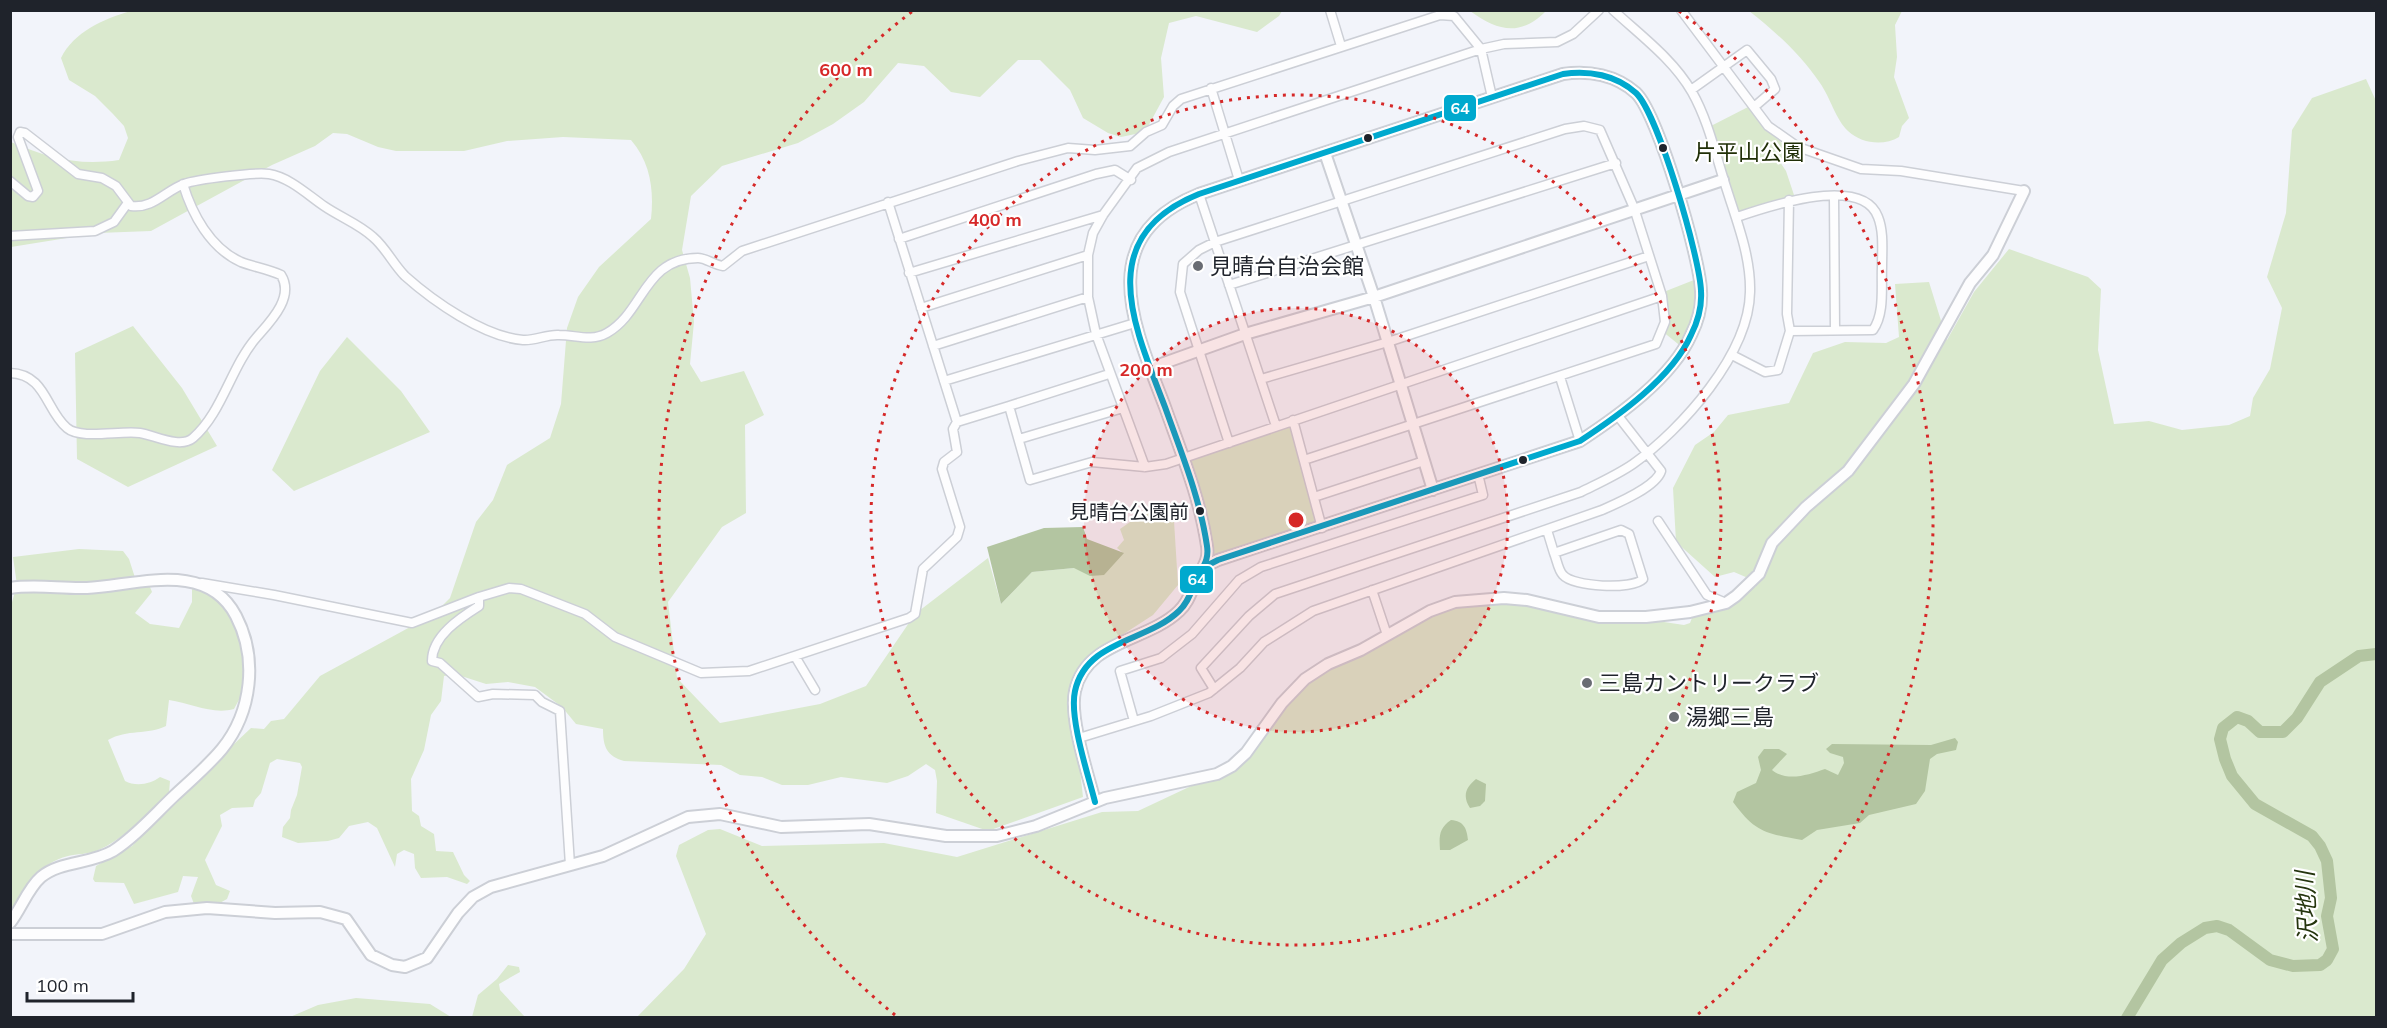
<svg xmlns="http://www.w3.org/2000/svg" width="2387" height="1028" viewBox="0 0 2387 1028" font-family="Mulish,'Noto Sans JP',sans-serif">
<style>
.green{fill:#dae9ce}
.water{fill:#b3c5a1}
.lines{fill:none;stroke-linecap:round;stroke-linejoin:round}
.river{stroke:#b3c5a1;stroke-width:12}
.minor-casing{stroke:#cccfd6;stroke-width:11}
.tertiary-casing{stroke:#cccfd6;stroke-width:14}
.minor{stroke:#fdfdfe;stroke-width:8}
.tertiary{stroke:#fdfdfe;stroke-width:10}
.bus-1-casing{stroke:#fff;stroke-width:10}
.bus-1{stroke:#00a9ce;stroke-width:6}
.ring{fill:none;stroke:#d62828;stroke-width:3;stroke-dasharray:3 6}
.bus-dot{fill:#1f232b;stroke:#fff;stroke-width:2}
.poi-dot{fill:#696c73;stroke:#fff;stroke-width:2}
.labels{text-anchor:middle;stroke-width:4.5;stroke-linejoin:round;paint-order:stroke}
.bus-label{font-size:20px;fill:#1f232b;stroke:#fff;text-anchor:end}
.park-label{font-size:22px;fill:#202f07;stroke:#fff}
.poi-label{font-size:22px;fill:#1f232b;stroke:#fff;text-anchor:start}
.water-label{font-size:24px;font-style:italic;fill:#25350e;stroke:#fff}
.centre{fill:#d62828;stroke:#fff;stroke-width:3}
.ring-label{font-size:18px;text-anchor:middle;font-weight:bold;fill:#d62828;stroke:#fff;stroke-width:4.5;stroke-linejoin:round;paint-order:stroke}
.line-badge{stroke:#fff;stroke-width:2}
.badge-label{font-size:16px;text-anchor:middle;font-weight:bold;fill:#fff}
</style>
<rect width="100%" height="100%" fill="#f2f4fa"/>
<!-- green -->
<path class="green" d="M 131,11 L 1282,11 L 1279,16 L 1257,32 L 1196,16 L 1169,23 L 1161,58 L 1164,97 L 1145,132 L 1121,137 L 1108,133 L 1083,118 L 1070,90 L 1040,60 L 1018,60 L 980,97 L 951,92 L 924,66 L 898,63 L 864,102 L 833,124 L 798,143 L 722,166 L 691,196 L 682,250 L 690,278 L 694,322 L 690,364 L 701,382 L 744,371 L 764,415 L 745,425 L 746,513 L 722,527 L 668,602 L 677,678 L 720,723 L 820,704 L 866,686 L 915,614 L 988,558 L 1001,604 L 1032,572 L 1074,568 L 1123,553 L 1117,548 L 1124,540 L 1120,529 L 1150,508 L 1162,506 L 1174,521 L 1178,585 L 1153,615 L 1119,637 L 1084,669 L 1073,707 L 1083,797 L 988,831 L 936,813 L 937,781 L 935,770 L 926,764 L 908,776 L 887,783 L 841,777 L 808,785 L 782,785 L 762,777 L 740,775 L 721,765 L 624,761 C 607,756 603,747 603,729 L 576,724 L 562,707 L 535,687 L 508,682 L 486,684 L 455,674 L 444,676 L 441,701 L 431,715 L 424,750 L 411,779 L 412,811 L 419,816 L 421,826 L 434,834 L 436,851 L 453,852 L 464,875 L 470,881 L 467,884 L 447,877 L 421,878 L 415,868 L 414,854 L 404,850 L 397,854 L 395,867 L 377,828 L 368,822 L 349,826 L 339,838 L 328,841 L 298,843 L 282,837 L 283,827 L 290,818 L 291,810 L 297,795 L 302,767 L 300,763 L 277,759 L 270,763 L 261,793 L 255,800 L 253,807 L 232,808 L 220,815 L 222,826 L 205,860 L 216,885 L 230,891 L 227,899 L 218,904 L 194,904 L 191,896 L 198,877 L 183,876 L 178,892 L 134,904 L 124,883 L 95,882 L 93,879 L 96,866 L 132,846 L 164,810 L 251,728 L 264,729 L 271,721 L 284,719 L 320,676 L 434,614 L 450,598 L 476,522 L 493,500 L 507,465 L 550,438 L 561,404 L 567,328 L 578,297 L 599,267 L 651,219 C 654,191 651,163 631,140 L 563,137 L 507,141 L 464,151 L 396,151 L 378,147 L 347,134 L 333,133 L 315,146 L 272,165 L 151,231 L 98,233 L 11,247 L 11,142 C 48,158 78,166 119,160 L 128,138 L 124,126 L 113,114 L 95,96 L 69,80 L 61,58 C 74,32 103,19 131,11 Z
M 1470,11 L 1546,11 C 1520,37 1498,31 1470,11 Z
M 1749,11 L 1902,11 L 1895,25 L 1897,57 L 1894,77 L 1909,118 L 1902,126 L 1899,137 C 1884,146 1862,144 1848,131 C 1836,120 1830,97 1820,83 C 1800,54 1776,32 1749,11 Z
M 2366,79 L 2376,101 L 2376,1017 L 636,1018 L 684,969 L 706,934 L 676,856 L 679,845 L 708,830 L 720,829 L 762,846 L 884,843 L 957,857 L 1102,812 L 1138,811 L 1221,772 L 1246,753 L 1282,703 L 1323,667 L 1442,607 L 1504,598 L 1684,625 L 1690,623 L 1695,610 L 1746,588 L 1756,587 L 1755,581 L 1734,572 L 1715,577 L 1676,542 L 1673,488 L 1695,445 L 1714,432 L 1728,415 L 1789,403 L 1813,353 L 1845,342 L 1886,343 L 1899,337 L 1895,284 L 1929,282 L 1947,340 L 1974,292 L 2009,249 L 2088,277 L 2101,289 L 2098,350 L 2114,424 L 2149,421 L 2182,430 L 2229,425 L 2250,416 L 2253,398 L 2270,369 L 2282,308 L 2267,277 L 2286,213 L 2292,130 L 2312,98 Z
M 1750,106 L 1788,150 L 1780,162 L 1786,171 L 1795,198 L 1737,217 L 1707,128 Z
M 1699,278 L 1701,289 L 1683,348 L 1662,331 L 1661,293 Z
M 133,326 L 182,388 L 217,446 L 128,487 L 77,459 L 75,353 Z
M 347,337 L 401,391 L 430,432 L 294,491 L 272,470 L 320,371 Z
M 1293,420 L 1322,528 L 1206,566 L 1208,548 L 1184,460 Z
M 79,549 L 123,551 L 129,559 L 138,587 L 150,587 L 152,592 L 135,613 L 150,624 L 179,628 L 192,602 L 192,586 C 197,588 205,589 210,592 C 235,607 254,661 245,688 C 242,695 237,703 234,709 C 212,715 191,703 169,700 L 166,726 C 148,735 127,729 108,740 L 125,781 C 136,787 151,784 160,777 L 170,781 L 169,793 C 148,813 124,840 96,851 C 88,854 77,854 68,856 C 39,863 24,888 11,913 L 10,609 L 17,585 L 13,557 Z
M 508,965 L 519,967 L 520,972 L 499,984 L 500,990 L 525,1017 L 472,1017 L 478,995 L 497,979 Z
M 356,998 L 430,1004 L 451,1017 L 290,1017 L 318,1005 Z"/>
<!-- water -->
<path class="water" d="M 1083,527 L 1087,539 L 1124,553 L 1104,575 L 1090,576 L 1074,568 L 1032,572 L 1001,604 L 987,547 L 1044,528 Z
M 1955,738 L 1958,742 L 1956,750 L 1937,754 L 1930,759 L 1925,791 L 1916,804 L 1869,815 L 1860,823 L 1817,830 L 1802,840 C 1765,833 1756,833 1733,802 L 1737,792 L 1756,783 L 1761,770 L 1758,757 L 1764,749 L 1779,749 L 1787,754 L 1772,770 C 1787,782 1808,775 1825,769 L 1838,775 L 1844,763 L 1843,757 L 1830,753 L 1826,749 L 1832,744 L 1931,745 Z
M 1476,779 L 1486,784 L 1485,801 L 1480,806 L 1470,808 C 1462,796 1466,787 1476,779 Z
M 1451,820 C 1464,821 1467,829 1468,840 L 1450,850 L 1440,850 C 1439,836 1439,828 1451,820 Z"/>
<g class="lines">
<!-- river -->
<path class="river" d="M 2127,1018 L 2162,960 L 2181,943 L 2205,928 L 2217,926 L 2229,930 L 2270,960 L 2293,966 L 2320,965 L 2327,960 L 2333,949 L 2327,916 L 2331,898 L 2327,861 L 2320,846 L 2312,836 L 2255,804 L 2232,776 L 2225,759 L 2220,739 L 2223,728 L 2237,717 L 2248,721 L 2260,732 L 2283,732 L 2297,718 L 2320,682 L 2359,656 L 2376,654"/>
<defs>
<path id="minor" d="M 1330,10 L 1341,46
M 1681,10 L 1768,126 L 1798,147 L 1861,169 L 1901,171 L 2024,191
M 1211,88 L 1239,180
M 1691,90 L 1747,50 L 1771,79 L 1775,89 L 1754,107
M 10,181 L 28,196 L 33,197 L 38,191 L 18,137 L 20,132 L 25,133 L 78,174 L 102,178 L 116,186 L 131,206 C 153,209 165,191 184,184 C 197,179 255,172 269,174 C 289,177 308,195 324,206 C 340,217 359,224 373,237 C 386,248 393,264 405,276 C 433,301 484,337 523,340 C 535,341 547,334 559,335 C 576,335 591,342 607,333 C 644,312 644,258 698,258 C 706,258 714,265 723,266 L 742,251 L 1018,161 L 1068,148 L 1095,150 L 1130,146 L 1146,132 L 1162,125 L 1173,106 L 1181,99 L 1440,15 L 1454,16 L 1481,49 L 1492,97
M 1199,194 L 1276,426
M 1834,197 L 1835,330
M 1789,200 L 1787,314 L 1790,331
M 10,236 L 95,231 L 114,222 L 127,204
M 899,239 L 1096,174 L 1115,170 L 1131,180
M 909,273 L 1103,215
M 1229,285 L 1616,163
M 921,308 L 1088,255
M 933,346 L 1088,297
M 1732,355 L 1765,372 L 1778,370 L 1790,331 L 1873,330 C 1885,313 1881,287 1882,267 C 1882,251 1884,232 1878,217 C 1862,174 1766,207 1737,217
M 10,373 C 46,374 46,411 67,428 C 81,440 121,430 140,433 C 154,435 180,449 193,438 C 222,413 231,367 256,338 C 270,322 295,297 281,275 C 268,269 254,267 241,262 C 210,248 192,214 183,184
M 1560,377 L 1580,441
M 1261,379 L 1388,342 L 1649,256
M 944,381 L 1135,323
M 1009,406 L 1109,374
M 1293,420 L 1322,528
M 957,422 L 1009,406 L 1030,480 L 1092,462 L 1145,467 L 1166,464 L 1662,296
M 1019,439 L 1123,408
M 1229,443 L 1180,292 L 1183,264 L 1199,250 L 1215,242 L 1565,129 L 1584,126 L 1600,130 L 1634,208 L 1662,296 L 1665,322 L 1656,344 L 1304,460
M 1145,467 L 1096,334 L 1088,297 L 1088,255 L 1093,233 L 1103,215 L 1137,168 L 1169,152 L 1481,49 L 1504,44 L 1557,42 L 1573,34 L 1599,10
M 1314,497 L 1424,461
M 1658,521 L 1707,595 L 1726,603
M 1547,530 L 1554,553
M 1621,530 L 1629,534 L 1643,579 C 1632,590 1573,587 1563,575 C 1558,570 1557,560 1554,553 Z
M 202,583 L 274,595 L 412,623 L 479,597 L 509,588 L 521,589 L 585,614 L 615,637 L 701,673 L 749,671 L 909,618 L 915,614 L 923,569 L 957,537 L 960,527 L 942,469 L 944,462 L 957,452 L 953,429 L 957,422 L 888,202
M 1372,590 L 1387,635
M 479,597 L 479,606 C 460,618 432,636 432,661 L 440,663 L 478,697 L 493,694 L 535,695 L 542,702 L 560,711 L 570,865
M 796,658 L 815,690
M 1214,689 L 1201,668 L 1249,616 L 1275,594 L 1581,492 C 1599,483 1617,475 1633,464 C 1682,429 1749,354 1750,292 C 1751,257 1737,222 1727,190 C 1716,157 1709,122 1692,92 C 1673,59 1640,35 1613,10
M 1134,721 L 1120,671 L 1161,658 L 1192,634 L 1239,580 L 1261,567 L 1483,495 L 1478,474
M 1079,738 L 1151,716 L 1209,693 L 1240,668 L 1264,642 L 1313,611 L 1602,510 C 1618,503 1656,487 1661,471 L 1618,416"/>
<path id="tertiary" d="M 1325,153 L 1374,297 L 1433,490
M 1150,368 L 1245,334 L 1374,297 L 1723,180
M 10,588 C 37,584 61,589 87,588 C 138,585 207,560 236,616 C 258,658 252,712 222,749 C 208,766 190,781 174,796 C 154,815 136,836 113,851 C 91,864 60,861 41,877 C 28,888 21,909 10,923
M 1095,802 C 1088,774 1069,718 1075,691 C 1086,640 1147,642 1179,611 C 1190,601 1192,587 1199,575 C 1204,565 1209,559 1207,546 C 1200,498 1181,452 1165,407 C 1134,326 1092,237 1199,194 L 1563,74 C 1589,70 1616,75 1636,93 C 1658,114 1700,258 1701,291 C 1702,306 1698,321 1691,335 C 1672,378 1618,416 1580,441 L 1218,560 L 1206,566
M 10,934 L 102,934 L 165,912 L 207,908 L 275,913 L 320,912 L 346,919 L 371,955 L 392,965 L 405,967 L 427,958 L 458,913 L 473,897 L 491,887 L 603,856 L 688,817 L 720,814 L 781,827 L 869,824 L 946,836 L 997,836 L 1036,826 L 1105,798 L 1217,774 L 1232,766 L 1246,753 L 1282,703 L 1305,679 L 1328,664 L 1361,650 L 1430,611 L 1455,602 L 1504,598 L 1527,600 L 1599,617 L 1646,617 L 1690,612 L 1726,603 L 1736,596 L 1759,574 L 1772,543 L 1806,507 L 1848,471 L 1914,384 L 1970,283 L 1993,255 L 2024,191"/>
</defs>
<!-- minor casing -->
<use href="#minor" class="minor-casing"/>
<!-- tertiary casing -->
<use href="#tertiary" class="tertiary-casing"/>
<!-- minor -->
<use href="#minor" class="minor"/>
<!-- tertiary -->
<use href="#tertiary" class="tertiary"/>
<defs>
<path id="bus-1" d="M 1095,802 C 1088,774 1069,718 1075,691 C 1086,640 1147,642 1179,611 C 1190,601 1192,587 1199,575 C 1204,565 1209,559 1207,546 C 1200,498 1181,452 1165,407 C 1134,326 1092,237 1199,194 L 1563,74 C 1589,70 1616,75 1636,93 C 1658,114 1700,258 1701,291 C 1702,306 1698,321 1691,335 C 1672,378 1618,416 1580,441 L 1218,560 L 1206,566"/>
</defs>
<!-- bus-1 casing -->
<use href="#bus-1" class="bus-1-casing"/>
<!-- bus-1 -->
<use href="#bus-1" class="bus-1"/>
</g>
<!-- distance rings -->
<circle cx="1296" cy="520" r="212" fill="#d62828" fill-opacity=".12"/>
<g class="ring">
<circle cx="1296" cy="520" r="212"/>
<circle cx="1296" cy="520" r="425"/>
<path d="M895 1015A637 637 0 0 1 913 11M1679 11A637 637 0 0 1 1697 1015"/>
</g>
<!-- markers -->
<g class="bus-dot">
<circle cx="1368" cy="138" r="5"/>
<circle cx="1663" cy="148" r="5"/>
<circle cx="1523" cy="460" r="5"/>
<circle cx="1200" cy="511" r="5"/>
</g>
<g class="poi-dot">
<circle cx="1198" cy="266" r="6"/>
<circle cx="1587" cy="683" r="6"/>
<circle cx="1674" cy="717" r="6"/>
</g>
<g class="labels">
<!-- bus labels -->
<g class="bus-label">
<text x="1189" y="519">見晴台公園前</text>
</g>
<!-- park labels -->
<g class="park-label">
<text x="1749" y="160">片平山公園</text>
</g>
<!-- poi labels -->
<g class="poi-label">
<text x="1210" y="274">見晴台自治会館</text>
<text x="1599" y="691">三島カントリークラブ</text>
<text x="1686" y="725">湯郷三島</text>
</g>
<!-- water labels -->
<g class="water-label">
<text transform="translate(2307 907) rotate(-93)" y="8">沢地川</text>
</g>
</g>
<circle cx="1296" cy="520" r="9" class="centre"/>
<g class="ring-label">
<text x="846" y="76">600 m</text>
<text x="995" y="226">400 m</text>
<text x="1146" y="376">200 m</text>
</g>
<g class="line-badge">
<rect x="1443" y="94" width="34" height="28" rx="6" fill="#00a9ce"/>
<rect x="1179" y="565" width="35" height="29" rx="6" fill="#00a9ce"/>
</g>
<g class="badge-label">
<text x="1460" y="114">64</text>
<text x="1197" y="585">64</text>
</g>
<!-- border -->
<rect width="2387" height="1028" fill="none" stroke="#1f232b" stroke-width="24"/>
<!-- scale -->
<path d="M27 992v9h106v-9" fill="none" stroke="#1f232b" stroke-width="3"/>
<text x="36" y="992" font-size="18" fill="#1f232b" stroke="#ffffff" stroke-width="4.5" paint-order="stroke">100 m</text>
</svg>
